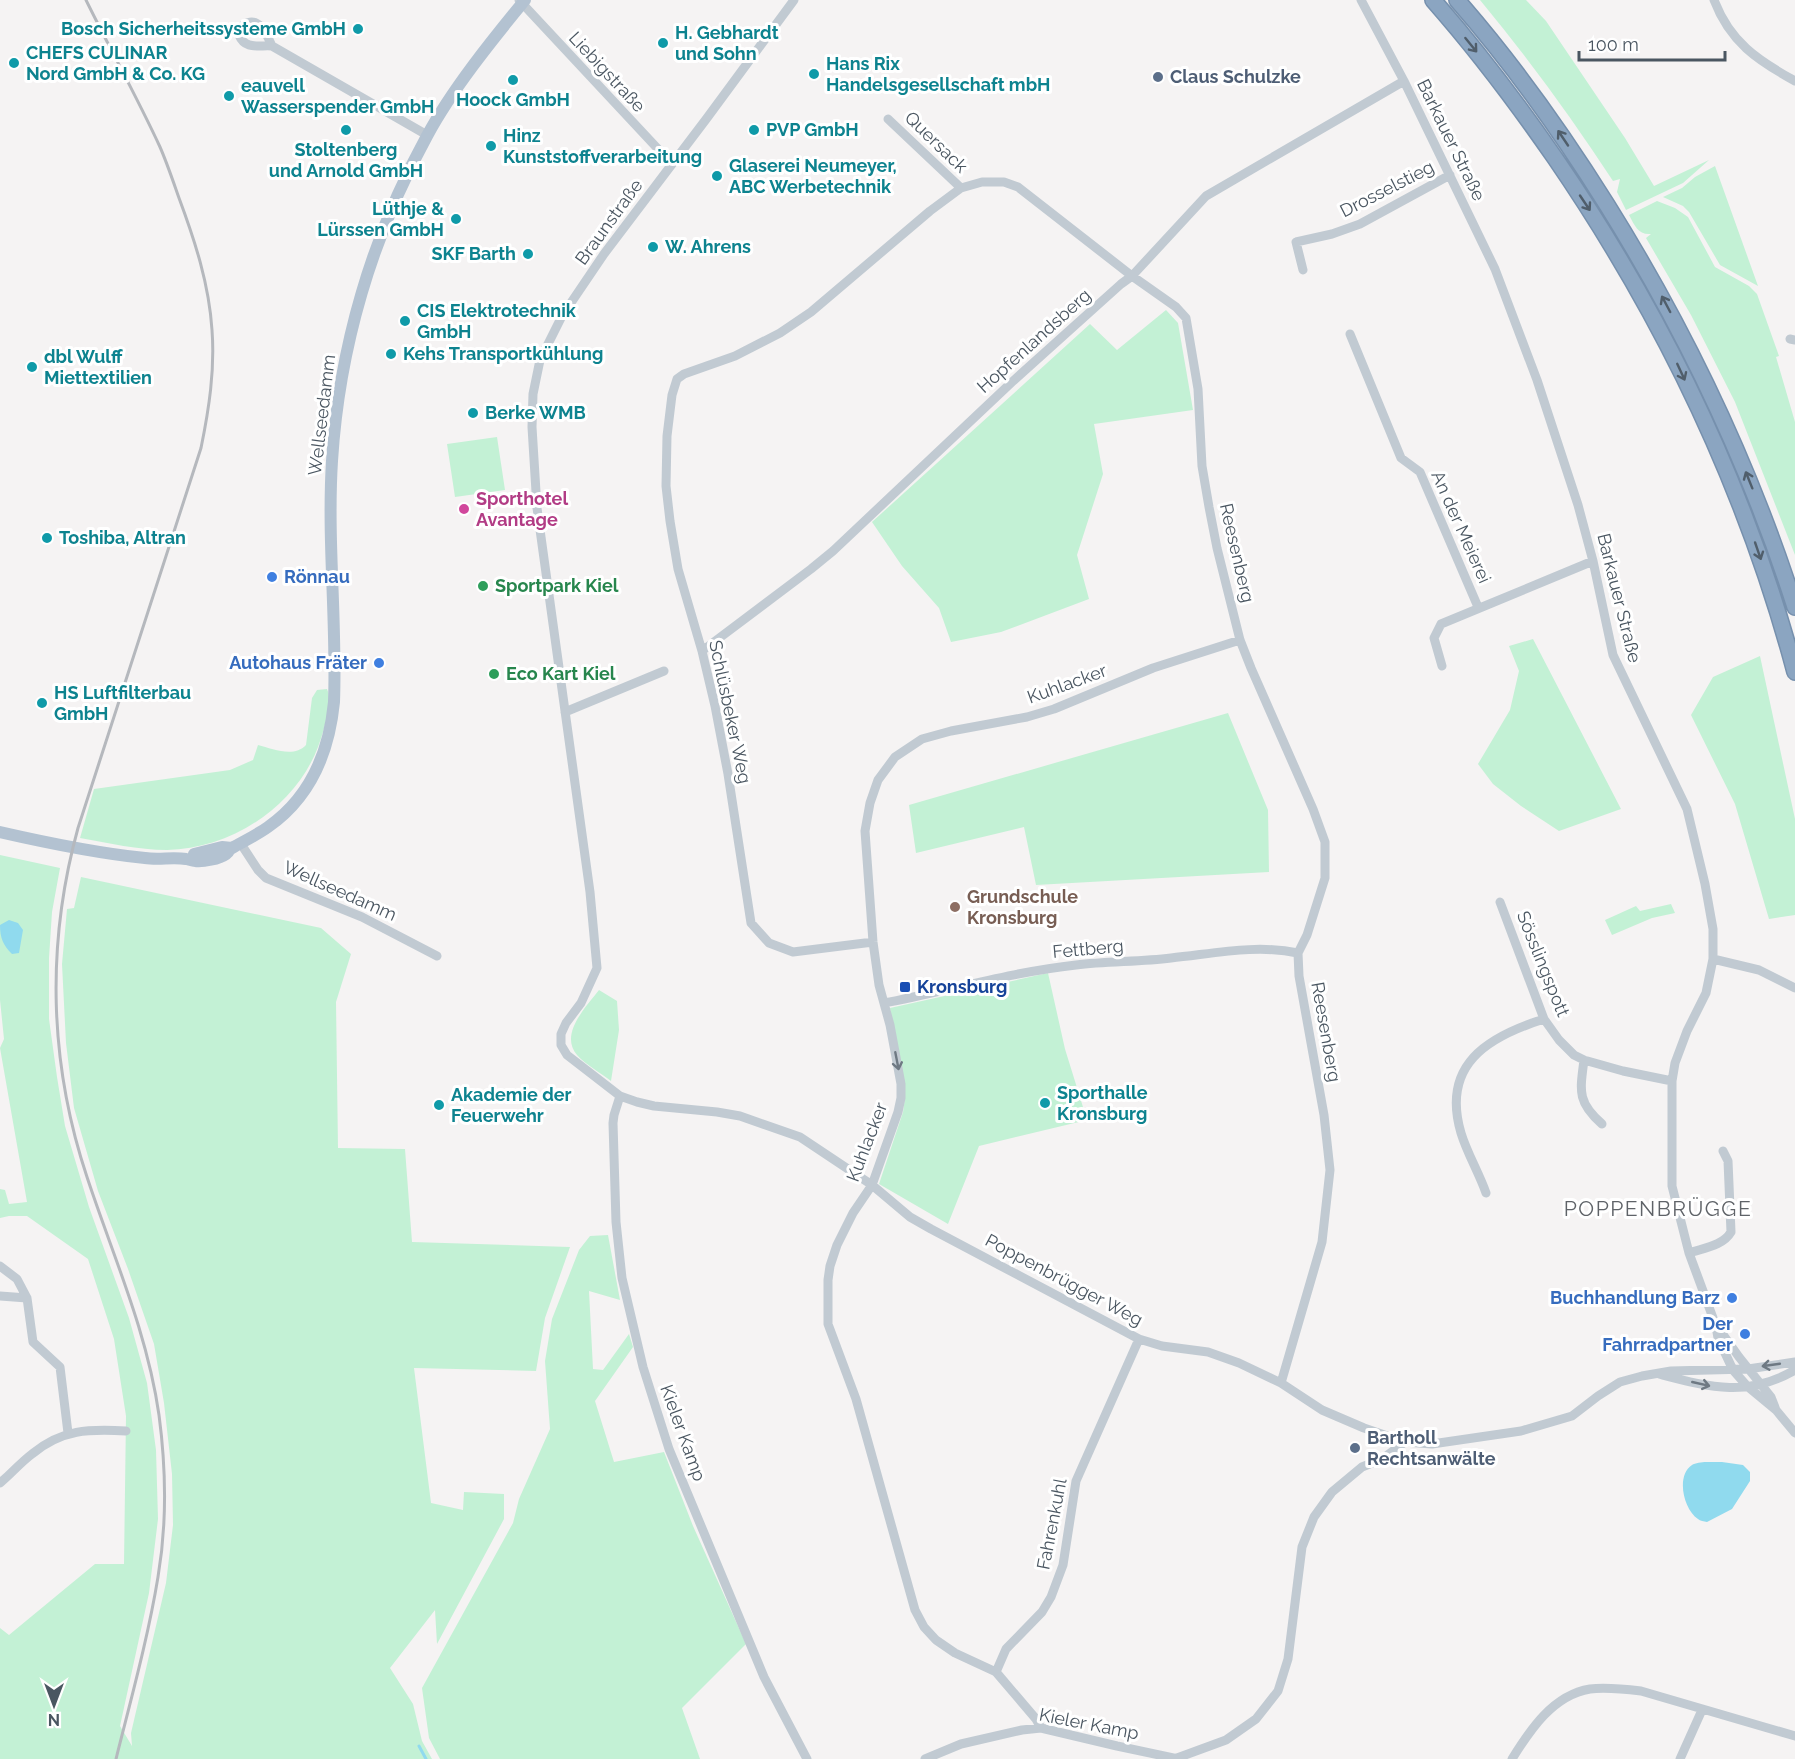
<svg xmlns="http://www.w3.org/2000/svg" width="1795" height="1759" viewBox="0 0 1795 1759" font-family="Raleway,sans-serif">
<style>
.green{fill:#c3f1d5}
.water{fill:#90daee}
.lines{fill:none;stroke-linecap:round;stroke-linejoin:round}
.stream{stroke:#90daee;stroke-width:3}
.highway-casing{stroke:#7690ad;stroke-width:18}
.minor{stroke:#c1cad2;stroke-width:9}
.major{stroke:#b3c2d1;stroke-width:12}
.highway{stroke:#8ba5c1;stroke-width:15}
.rail{stroke:#b5b8bd;stroke-width:3}
.oneway{stroke:#505e6b}
.oneway2{stroke:#6e7983}
.culture-dot{fill:#0f9aa8;stroke:#fff;stroke-width:2}
.service-dot{fill:#5c6f8a;stroke:#fff;stroke-width:2}
.hotel-dot{fill:#d1479c;stroke:#fff;stroke-width:2}
.shop-dot{fill:#3f7fe0;stroke:#fff;stroke-width:2}
.leisure-dot{fill:#2e9e5b;stroke:#fff;stroke-width:2}
.education-dot{fill:#8d6e63;stroke:#fff;stroke-width:2}
.transit-dot{fill:#1a4fb4;stroke:#fff;stroke-width:2}
.labels{text-anchor:middle;stroke-width:6;stroke-linejoin:round;paint-order:stroke}
.culture-label{font-size:18px;font-weight:bold;fill:#0d838f;stroke:#fff;text-anchor:start}
.street-label{font-size:18px;fill:#4a5661;stroke:#fff}
.service-label{font-size:18px;font-weight:bold;fill:#4e5e75;stroke:#fff;text-anchor:start}
.hotel-label{font-size:18px;font-weight:bold;fill:#b23c85;stroke:#fff;text-anchor:start}
.shop-label{font-size:18px;font-weight:bold;fill:#366cbe;stroke:#fff;text-anchor:end}
.leisure-label{font-size:18px;font-weight:bold;fill:#27864d;stroke:#fff;text-anchor:start}
.education-label{font-size:18px;font-weight:bold;fill:#785e54;stroke:#fff;text-anchor:start}
.transit-label{font-size:18px;font-weight:bold;fill:#164399;stroke:#fff;text-anchor:start}
.quarter-label{font-size:21px;letter-spacing:1.5px;fill:#5f6368;stroke:#fff}
</style>
<rect width="100%" height="100%" fill="#f5f3f3"/>
<!-- green -->
<path class="green" d="M 1480,0 L 1526,0 L 1546,21 L 1625,138 L 1654,186 L 1709,160 L 1683,183 L 1626,210 L 1617,192 L 1620,179 L 1613,181 C 1572,118 1528,58 1480,0 Z
M 1715,166 L 1758,286 L 1720,265 L 1689,212 L 1683,206 L 1663,197 L 1682,188 L 1695,177 Z
M 1657,201 L 1675,208 L 1688,217 L 1715,267 L 1749,286 L 1757,294 L 1779,356 L 1776,357 L 1795,422 L 1795,555 L 1735,402 L 1691,315 L 1646,238 L 1651,234 C 1638,235 1635,226 1629,215 Z
M 1166,310 L 1178,323 L 1193,410 L 1094,424 L 1103,474 L 1077,555 L 1089,599 L 1001,632 L 951,642 L 939,608 L 902,566 L 872,522 L 1090,324 L 1117,350 Z
M 497,437 L 505,490 L 455,497 L 447,444 Z
M 1533,639 L 1621,809 L 1559,831 L 1521,806 L 1493,784 L 1478,764 L 1510,710 L 1519,671 L 1509,646 Z
M 1760,656 L 1795,819 L 1795,915 L 1769,919 L 1735,804 L 1691,715 L 1713,677 Z
M 327,689 C 333,701 323,734 318,747 C 295,807 231,849 167,850 C 138,850 109,843 80,838 L 94,789 L 230,770 L 253,760 L 258,745 C 273,749 294,758 306,745 L 312,698 L 317,690 Z
M 1228,713 L 1268,810 L 1269,872 L 1036,885 L 1024,827 L 916,853 L 909,805 Z
M 0,855 L 60,868 L 52,912 L 49,958 L 49,1019 L 57,1077 L 65,1126 L 89,1207 L 129,1318 L 147,1383 L 156,1450 L 158,1519 L 149,1593 L 120,1726 L 132,1746 L 131,1733 L 166,1583 L 173,1525 L 172,1474 L 164,1403 L 154,1344 L 128,1269 L 98,1191 L 74,1108 L 66,1043 L 62,964 L 67,909 L 74,908 L 81,877 L 321,928 L 351,954 L 336,1002 L 338,1148 L 405,1149 L 412,1242 L 570,1247 L 545,1318 L 536,1371 L 414,1368 L 431,1503 L 463,1510 L 464,1492 L 504,1494 L 504,1519 L 437,1644 L 435,1610 L 390,1668 L 413,1704 L 422,1741 L 432,1759 L 0,1759 L 0,1628 L 9,1635 L 95,1564 L 124,1564 L 126,1416 L 114,1339 L 88,1259 L 27,1216 L 9,1216 L 0,1218 L 0,1189 L 5,1190 L 9,1204 L 27,1202 L 0,1048 L 4,1039 L 0,1000 Z
M 1671,904 L 1675,913 L 1652,918 L 1612,935 L 1605,920 L 1636,906 L 1640,911 Z
M 1048,973 L 1065,1049 L 1087,1120 L 979,1146 L 948,1224 L 879,1184 L 903,1112 L 905,1098 L 890,1008 Z
M 599,990 L 617,1001 L 619,1030 L 611,1081 C 601,1073 586,1065 577,1055 C 559,1034 586,1007 599,990 Z
M 608,1235 L 620,1300 L 589,1291 L 593,1369 L 603,1370 L 629,1334 L 633,1347 L 595,1401 L 614,1462 L 664,1452 L 693,1526 L 746,1644 L 682,1708 L 700,1759 L 440,1759 L 429,1738 L 422,1688 L 513,1523 L 519,1499 L 550,1429 L 545,1361 L 552,1319 L 579,1250 L 590,1236 Z"/>
<!-- water -->
<path class="water" d="M 9,920 L 18,923 L 23,930 L 19,953 L 12,954 C 3,945 0,938 0,925 Z
M 1706,1462 L 1722,1462 L 1743,1465 L 1750,1472 L 1750,1481 L 1732,1509 L 1707,1522 C 1704,1521 1700,1521 1698,1519 C 1683,1509 1676,1475 1692,1465 C 1695,1463 1702,1462 1706,1462 Z"/>
<g class="lines">
<!-- stream -->
<path class="stream" d="M 419,1746 L 426,1759"/>
<defs>
<path id="highway" d="M 1433,0 C 1477,50 1517,103 1555,158 C 1662,314 1746,488 1795,672
M 1457,0 C 1513,64 1562,133 1607,205 C 1687,333 1749,463 1795,607"/>
</defs>
<!-- highway casing -->
<use href="#highway" class="highway-casing"/>
<!-- minor -->
<path class="minor" d="M 519,0 L 672,164
M 794,0 L 707,118 L 604,254 L 562,316 L 540,360 L 533,394 L 532,427 L 537,508 L 590,892 L 597,968 L 581,1003 L 566,1023 L 561,1034 L 561,1045 L 567,1055 L 620,1096 L 637,1102 L 654,1106 L 717,1112 L 740,1116 L 800,1137 L 872,1185 L 910,1217 L 931,1229 L 1139,1339 L 1162,1346 L 1208,1352 L 1239,1363 L 1281,1383 L 1322,1410 L 1364,1428 L 1405,1442 L 1432,1444 L 1521,1431 L 1572,1416 L 1598,1396 L 1620,1382 L 1642,1376 L 1671,1371 L 1748,1369 L 1795,1362
M 1361,0 L 1404,81 L 1495,269 L 1537,380 L 1578,505 L 1593,561 L 1613,655 L 1687,809 L 1705,884 L 1713,929 L 1713,959 L 1706,993 L 1687,1031 L 1675,1063 L 1672,1081 L 1672,1186 L 1689,1253 L 1716,1326 L 1718,1338 L 1733,1370 L 1747,1386 L 1776,1410 L 1795,1433
M 1714,0 C 1730,42 1757,60 1795,81
M 272,46 C 259,45 245,50 239,35 L 243,25 C 259,15 266,33 272,46 L 427,135
M 888,119 L 961,188
M 1303,270 L 1296,242 L 1332,234 L 1360,224 L 1450,175
M 1350,334 L 1401,458 L 1420,472 L 1478,607
M 1790,339 L 1795,340
M 702,651 L 811,569 L 833,551 L 1012,382 L 1121,284 L 1132,276 L 1206,196 L 1404,81
M 1442,666 L 1434,638 L 1441,624 L 1593,561
M 565,712 L 664,671
M 241,844 L 258,870 L 266,878 L 362,917 L 437,956
M 1500,902 L 1544,1019 L 1559,1040 L 1574,1055 L 1584,1060 L 1623,1071 L 1672,1081
M 873,942 L 793,952 L 769,943 L 751,923 L 728,774 L 715,706 L 702,651 L 678,569 L 670,521 L 666,486 L 667,436 L 672,395 L 677,379 L 684,374 L 735,356 L 780,333 L 811,312 L 930,211 L 961,188 L 982,182 L 1004,182 L 1018,187 L 1132,276 L 1176,307 L 1186,318 L 1198,389 L 1202,466 L 1209,507 L 1217,548 L 1240,640 L 1251,668 L 1313,809 L 1325,842 L 1325,878 L 1307,935 L 1298,953 L 1299,976 L 1324,1115 L 1330,1170 L 1322,1242 L 1281,1383
M 1713,959 L 1759,970 L 1795,988
M 884,1003 C 947,991 1012,972 1076,965 C 1107,961 1139,962 1171,958 C 1212,954 1256,944 1298,953
M 1584,1060 C 1580,1091 1577,1102 1602,1124
M 620,1096 L 614,1115 L 613,1123 L 616,1222 L 622,1278 L 643,1367 L 669,1449 L 764,1677 L 807,1759
M 1486,1193 C 1479,1173 1467,1153 1461,1133 C 1441,1065 1487,1037 1544,1019
M 1689,1253 C 1703,1248 1723,1246 1731,1232 L 1728,1161 L 1723,1151
M 0,1266 L 17,1279 L 27,1298 L 33,1342 L 60,1367 L 68,1433
M 0,1296 L 27,1298
M 1717,1326 L 1739,1357 L 1771,1397 L 1776,1410
M 1659,1374 C 1709,1387 1747,1398 1795,1370
M 0,1483 C 11,1474 20,1463 32,1454 C 62,1429 89,1429 126,1431
M 996,1672 L 1006,1649 L 1042,1612 L 1051,1597 L 1063,1565 L 1076,1481 L 1139,1339
M 1041,1728 L 1036,1719 L 996,1672 L 955,1653 L 936,1640 L 924,1627 L 915,1610 L 856,1399 L 828,1324 L 828,1280 L 830,1266 L 837,1245 L 853,1213 L 872,1185 L 898,1112 L 901,1098 L 901,1084 L 890,1025 L 879,985 L 873,942 L 865,831 L 870,803 L 878,780 L 895,757 L 922,739 L 951,731 L 1027,717 L 1054,709 L 1153,668 L 1240,640
M 1177,1758 L 1226,1740 L 1256,1719 L 1278,1691 L 1288,1659 L 1302,1547 L 1314,1517 L 1332,1492 L 1362,1467 L 1382,1459 L 1405,1442
M 925,1759 L 961,1744 L 1022,1730 L 1041,1728 L 1117,1746 L 1178,1759
M 1512,1759 C 1530,1730 1553,1695 1590,1689 C 1607,1687 1624,1689 1641,1691 L 1795,1736
M 1680,1759 L 1702,1710"/>
<!-- major -->
<path class="major" d="M 0,832 C 48,843 96,853 145,858 C 158,860 173,857 186,859 C 188,859 192,861 195,861 C 203,862 219,859 226,854 C 231,850 227,851 232,848 C 244,841 257,835 268,827 C 311,797 329,753 334,702 C 337,622 327,541 332,461 C 339,348 372,236 427,136 C 451,91 492,40 525,0
M 194,854 L 222,847 L 232,848"/>
<!-- highway -->
<use href="#highway" class="highway"/>
<!-- rail -->
<path class="rail" d="M 86,0 C 110,49 137,97 160,147 C 167,163 173,181 179,198 C 195,241 209,284 212,330 C 215,370 209,409 201,448 L 78,828 C 46,944 49,1063 87,1177 C 113,1256 147,1331 159,1415 C 166,1468 167,1524 158,1577 C 148,1638 131,1699 116,1759"/>
</g>
<!-- one-way arrows -->
<defs><path id="oneway-shaft" d="M-6 0H5M1.5-3L5.5 0L1.5 3" fill="none" stroke-width="1.6" stroke-linecap="round" stroke-linejoin="round" transform="scale(1.5)"/></defs>
<g class="oneway">
<use href="#oneway-shaft" transform="translate(1471 45) rotate(51)"/>
<use href="#oneway-shaft" transform="translate(1563 138) rotate(-124)"/>
<use href="#oneway-shaft" transform="translate(1585 203) rotate(56)"/>
<use href="#oneway-shaft" transform="translate(1666 304) rotate(-118)"/>
<use href="#oneway-shaft" transform="translate(1681 372) rotate(65)"/>
<use href="#oneway-shaft" transform="translate(1749 480) rotate(-112)"/>
<use href="#oneway-shaft" transform="translate(1758 551) rotate(71)"/>
</g>
<g class="oneway2">
<use href="#oneway-shaft" transform="translate(897 1061) rotate(79)"/>
<use href="#oneway-shaft" transform="translate(1771 1365) rotate(172)"/>
<use href="#oneway-shaft" transform="translate(1701 1384) rotate(13)"/>
</g>
<!-- markers -->
<g class="culture-dot">
<circle cx="358" cy="29" r="6"/>
<circle cx="663" cy="43" r="6"/>
<circle cx="14" cy="63" r="6"/>
<circle cx="814" cy="74" r="6"/>
<circle cx="513" cy="80" r="6"/>
<circle cx="229" cy="96" r="6"/>
<circle cx="346" cy="130" r="6"/>
<circle cx="754" cy="130" r="6"/>
<circle cx="491" cy="146" r="6"/>
<circle cx="717" cy="176" r="6"/>
<circle cx="456" cy="219" r="6"/>
<circle cx="653" cy="247" r="6"/>
<circle cx="528" cy="254" r="6"/>
<circle cx="405" cy="321" r="6"/>
<circle cx="391" cy="354" r="6"/>
<circle cx="32" cy="367" r="6"/>
<circle cx="473" cy="413" r="6"/>
<circle cx="47" cy="538" r="6"/>
<circle cx="42" cy="703" r="6"/>
<circle cx="1045" cy="1103" r="6"/>
<circle cx="439" cy="1105" r="6"/>
</g>
<g class="service-dot">
<circle cx="1158" cy="77" r="6"/>
<circle cx="1355" cy="1448" r="6"/>
</g>
<circle class="hotel-dot" cx="464" cy="509" r="6"/>
<g class="shop-dot">
<circle cx="272" cy="577" r="6"/>
<circle cx="379" cy="663" r="6"/>
<circle cx="1732" cy="1298" r="6"/>
<circle cx="1745" cy="1334" r="6"/>
</g>
<g class="leisure-dot">
<circle cx="483" cy="586" r="6"/>
<circle cx="494" cy="674" r="6"/>
</g>
<circle class="education-dot" cx="955" cy="907" r="6"/>
<rect class="transit-dot" x="899" y="981" width="12" height="12" rx="3"/>
<g class="labels">
<!-- culture labels -->
<g class="culture-label">
<text x="346" y="35" text-anchor="end">Bosch Sicherheitssysteme GmbH</text>
<text x="675" y="39">H. Gebhardt<tspan x="675" dy="21">und Sohn</tspan></text>
<text x="26" y="59">CHEFS CULINAR<tspan x="26" dy="21">Nord GmbH &amp; Co. KG</tspan></text>
<text x="826" y="70">Hans Rix<tspan x="826" dy="21">Handelsgesellschaft mbH</tspan></text>
<text x="241" y="92">eauvell<tspan x="241" dy="21">Wasserspender GmbH</tspan></text>
<text x="513" y="106" text-anchor="middle">Hoock GmbH</text>
<text x="766" y="136">PVP GmbH</text>
<text x="503" y="142">Hinz<tspan x="503" dy="21">Kunststoffverarbeitung</tspan></text>
<text x="346" y="156" text-anchor="middle">Stoltenberg<tspan x="346" dy="21">und Arnold GmbH</tspan></text>
<text x="729" y="172">Glaserei Neumeyer,<tspan x="729" dy="21">ABC Werbetechnik</tspan></text>
<text x="444" y="215" text-anchor="end">Lüthje &amp;<tspan x="444" dy="21">Lürssen GmbH</tspan></text>
<text x="665" y="253">W. Ahrens</text>
<text x="516" y="260" text-anchor="end">SKF Barth</text>
<text x="417" y="317">CIS Elektrotechnik<tspan x="417" dy="21">GmbH</tspan></text>
<text x="403" y="360">Kehs Transportkühlung</text>
<text x="44" y="363">dbl Wulff<tspan x="44" dy="21">Miettextilien</tspan></text>
<text x="485" y="419">Berke WMB</text>
<text x="59" y="544">Toshiba, Altran</text>
<text x="54" y="699">HS Luftfilterbau<tspan x="54" dy="21">GmbH</tspan></text>
<text x="1057" y="1099">Sporthalle<tspan x="1057" dy="21">Kronsburg</tspan></text>
<text x="451" y="1101">Akademie der<tspan x="451" dy="21">Feuerwehr</tspan></text>
</g>
<!-- street labels -->
<g class="street-label">
<text transform="translate(607 72) rotate(47)" y="6">Liebigstraße</text>
<text transform="translate(1451 140) rotate(64)" y="6">Barkauer Straße</text>
<text transform="translate(936 142) rotate(44)" y="6">Quersack</text>
<text transform="translate(1387 189) rotate(-27)" y="6">Drosselstieg</text>
<text transform="translate(609 222) rotate(-54)" y="6">Braunstraße</text>
<text transform="translate(1034 341) rotate(-42)" y="6">Hopfenlandsberg</text>
<text transform="translate(322 415) rotate(-83)" y="6">Wellseedamm</text>
<text transform="translate(1461 527) rotate(66)" y="6">An der Meierei</text>
<text transform="translate(1237 553) rotate(77)" y="6">Reesenberg</text>
<text transform="translate(1619 598) rotate(76)" y="6">Barkauer Straße</text>
<text transform="translate(1067 684) rotate(-20)" y="6">Kuhlacker</text>
<text transform="translate(730 712) rotate(78)" y="6">Schlüsbeker Weg</text>
<text transform="translate(340 891) rotate(24)" y="6">Wellseedamm</text>
<text transform="translate(1088 949) rotate(-5)" y="6">Fettberg</text>
<text transform="translate(1543 964) rotate(68)" y="6">Sösslingspott</text>
<text transform="translate(1326 1032) rotate(80)" y="6">Reesenberg</text>
<text transform="translate(867 1142) rotate(-69)" y="6">Kuhlacker</text>
<text transform="translate(1064 1280) rotate(28)" y="6">Poppenbrügger Weg</text>
<text transform="translate(683 1433) rotate(70)" y="6">Kieler Kamp</text>
<text transform="translate(1052 1524) rotate(-79)" y="6">Fahrenkuhl</text>
<text transform="translate(1089 1724) rotate(11)" y="6">Kieler Kamp</text>
</g>
<!-- service labels -->
<g class="service-label">
<text x="1170" y="83">Claus Schulzke</text>
<text x="1367" y="1444">Bartholl<tspan x="1367" dy="21">Rechtsanwälte</tspan></text>
</g>
<!-- hotel labels -->
<g class="hotel-label">
<text x="476" y="505">Sporthotel<tspan x="476" dy="21">Avantage</tspan></text>
</g>
<!-- shop labels -->
<g class="shop-label">
<text x="284" y="583" text-anchor="start">Rönnau</text>
<text x="367" y="669">Autohaus Fräter</text>
<text x="1720" y="1304">Buchhandlung Barz</text>
<text x="1733" y="1330">Der<tspan x="1733" dy="21">Fahrradpartner</tspan></text>
</g>
<!-- leisure labels -->
<g class="leisure-label">
<text x="495" y="592">Sportpark Kiel</text>
<text x="506" y="680">Eco Kart Kiel</text>
</g>
<!-- education labels -->
<g class="education-label">
<text x="967" y="903">Grundschule<tspan x="967" dy="21">Kronsburg</tspan></text>
</g>
<!-- transit labels -->
<g class="transit-label">
<text x="917" y="993">Kronsburg</text>
</g>
<!-- quarter labels -->
<g class="quarter-label">
<text x="1658" y="1216">POPPENBRÜGGE</text>
</g>
</g>
<!-- north arrow -->
<g transform="translate(54 1705) rotate(180)" stroke="#ffffff" stroke-width="4.5" paint-order="stroke">
<path d="M0-4.5L10 22L0 15L-10 22Z" fill="#4a5661"/>
<text y="-9" font-size="16" font-weight="bold" text-anchor="middle" fill="#4a5661">N</text>
</g>
<!-- scale -->
<path d="M1579 51v9h146v-9" fill="none" stroke="#4a5661" stroke-width="3"/>
<text x="1588" y="51" font-size="18" fill="#4a5661" stroke="#ffffff" stroke-width="4.5" paint-order="stroke">100 m</text>
</svg>
